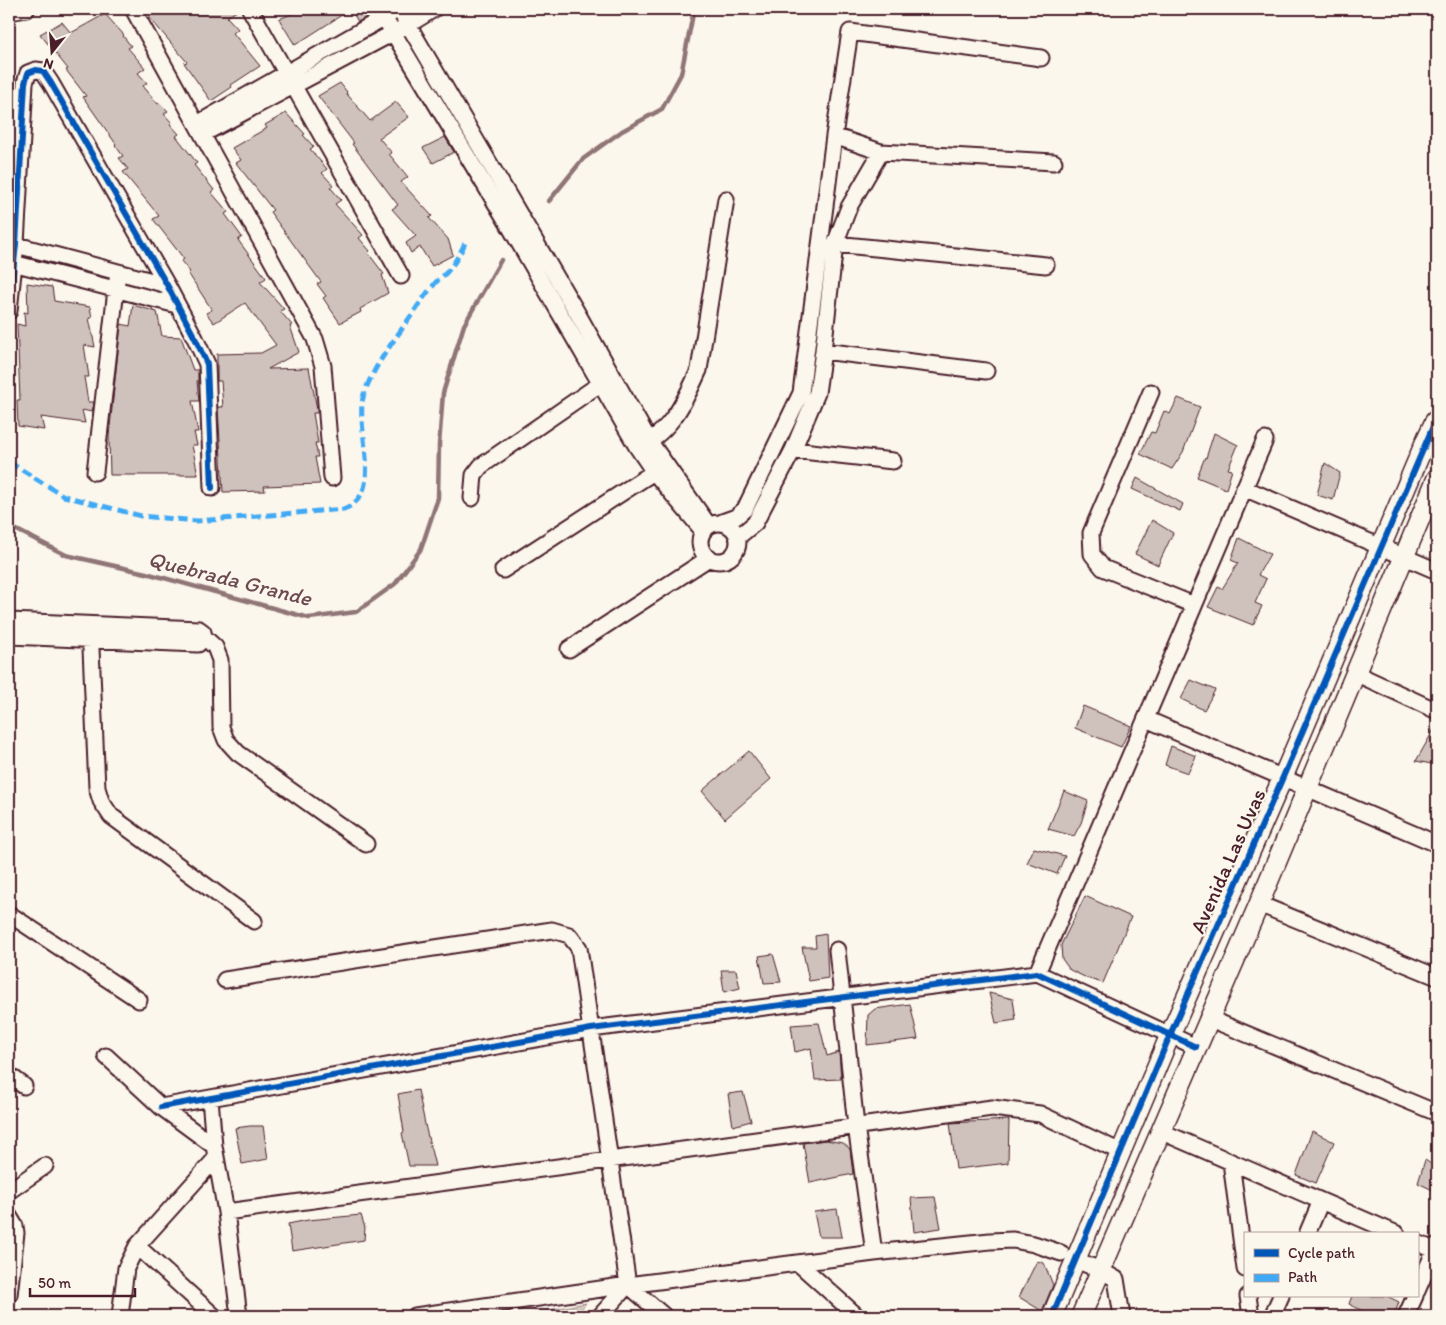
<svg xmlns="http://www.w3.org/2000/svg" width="1446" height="1325" viewBox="0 0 1446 1325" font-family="Itim,sans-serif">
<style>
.park{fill:url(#park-tufts);stroke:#967b7e}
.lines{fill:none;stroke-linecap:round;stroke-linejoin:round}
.stream{stroke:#907477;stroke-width:4.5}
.building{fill:#cfc2bc;stroke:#4a1f2b}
.minor-casing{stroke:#4a1f2b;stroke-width:19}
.tertiary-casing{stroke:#4a1f2b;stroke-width:22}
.minor{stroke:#fbf7ec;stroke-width:15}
.tertiary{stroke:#fbf7ec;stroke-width:19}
.quiet{stroke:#3fa9f5;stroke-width:5;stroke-dasharray:10 5;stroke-linecap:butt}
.cycleway-casing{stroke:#fbf7ec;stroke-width:9}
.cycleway{stroke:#0057b8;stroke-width:6}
.labels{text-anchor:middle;stroke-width:4.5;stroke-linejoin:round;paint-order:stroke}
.street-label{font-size:21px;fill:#4a1f2b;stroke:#fbf7ec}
.water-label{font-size:22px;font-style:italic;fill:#6d4a51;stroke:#fbf7ec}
</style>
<defs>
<pattern id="park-tufts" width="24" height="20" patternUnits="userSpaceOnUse" patternTransform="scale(1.25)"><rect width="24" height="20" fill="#e2d7d0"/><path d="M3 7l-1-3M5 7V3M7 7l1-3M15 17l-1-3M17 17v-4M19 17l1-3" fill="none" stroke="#c3b8b3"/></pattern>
</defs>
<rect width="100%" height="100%" fill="#fbf7ec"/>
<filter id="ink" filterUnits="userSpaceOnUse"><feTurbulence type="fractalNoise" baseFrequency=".02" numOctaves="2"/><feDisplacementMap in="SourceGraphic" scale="10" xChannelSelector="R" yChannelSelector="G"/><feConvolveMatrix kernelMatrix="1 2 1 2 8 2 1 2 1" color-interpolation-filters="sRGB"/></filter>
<g filter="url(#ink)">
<!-- park -->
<path class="park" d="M 586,1303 L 575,1316 L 517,1316 Z"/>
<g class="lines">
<!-- stream -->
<path class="stream" d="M 549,201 L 583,159 L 622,131 L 662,109 L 681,74 L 694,9
M 9,526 L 66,555 L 146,573 L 309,618 L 356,612 L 395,584 L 421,549 L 438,498 L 439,445 L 443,393 L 464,325 L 501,260"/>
</g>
<!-- building -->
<path class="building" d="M 163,9 L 240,9 L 227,17 L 238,29 L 233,33 L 260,66 L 231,85 L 232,87 L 211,101 L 184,63 L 187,62 L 149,17 Z
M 291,9 L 370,9 L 371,14 L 358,22 L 351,9 L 295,45 L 279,19 L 294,13 Z
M 105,14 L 124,35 L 123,36 L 131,46 L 128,48 L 145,68 L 138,73 L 147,83 L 143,86 L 158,104 L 160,103 L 168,111 L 164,114 L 172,123 L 170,124 L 179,134 L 176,136 L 197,163 L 194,165 L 214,190 L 211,192 L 228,212 L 225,214 L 242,237 L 238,240 L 266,278 L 260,282 L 284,309 L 280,311 L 292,325 L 290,326 L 299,352 L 268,369 L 309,368 L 317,409 L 317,413 L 313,413 L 318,443 L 315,443 L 318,457 L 315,457 L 320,484 L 264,486 L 265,491 L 223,492 L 218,407 L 223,407 L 221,381 L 217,381 L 217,354 L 261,353 L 276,345 L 245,303 L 214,323 L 206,313 L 212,310 L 188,273 L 190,272 L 181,261 L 184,259 L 153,219 L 159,216 L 123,172 L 128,169 L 119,158 L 123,156 L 115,145 L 116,144 L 83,97 L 86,96 L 66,70 L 68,69 L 40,34 L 62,22 L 71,33 Z
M 340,83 L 347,92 L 346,93 L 370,121 L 396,102 L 409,117 L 379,138 L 392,153 L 389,154 L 408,177 L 401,182 L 432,216 L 429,218 L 448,239 L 453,255 L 432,266 L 420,247 L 411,253 L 406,243 L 416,236 L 392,209 L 398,205 L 352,144 L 354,143 L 318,96 Z
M 286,113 L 305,134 L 303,135 L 314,147 L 310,149 L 327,169 L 322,173 L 333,185 L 330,187 L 341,200 L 335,204 L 363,235 L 359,238 L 370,251 L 368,253 L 384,274 L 382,275 L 388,293 L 360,309 L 361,312 L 340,323 L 323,298 L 326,296 L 317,284 L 321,282 L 270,212 L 273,210 L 236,163 L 241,160 L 232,148 L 267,128 L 265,125 Z
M 445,137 L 454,152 L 433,163 L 423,148 Z
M 27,283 L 52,287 L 54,301 L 90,307 L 92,318 L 89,318 L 95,347 L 84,345 L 89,377 L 84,377 L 88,402 L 94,402 L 92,412 L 82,410 L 85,423 L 41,417 L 44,430 L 18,426 L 17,400 L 20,400 L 17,324 L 25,326 L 24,312 L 28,313 Z
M 133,305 L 157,312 L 162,336 L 181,337 L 193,370 L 198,370 L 198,381 L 197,381 L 199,401 L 192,401 L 198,432 L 194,432 L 197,445 L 192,445 L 198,475 L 110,475 L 109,436 L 121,324 L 130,326 Z
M 1178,398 L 1200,407 L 1183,452 L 1172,469 L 1140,454 L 1151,432 L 1155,433 L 1164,411 L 1170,414 Z
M 1214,433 L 1238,445 L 1228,469 L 1232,470 L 1226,489 L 1197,477 L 1205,457 L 1206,458 Z
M 1325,463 L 1340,473 L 1333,500 L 1317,495 Z
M 1137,478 L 1183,504 L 1180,511 L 1132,489 Z
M 1152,520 L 1173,533 L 1158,565 L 1135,554 Z
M 1239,538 L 1270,554 L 1258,575 L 1266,579 L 1255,603 L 1262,606 L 1253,625 L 1208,607 L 1218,587 L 1222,589 L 1238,563 L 1231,560 Z
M 1191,680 L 1215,690 L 1204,710 L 1181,699 Z
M 1083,706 L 1131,726 L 1121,747 L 1075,728 Z
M 1437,724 L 1437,765 L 1416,761 Z
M 1171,746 L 1196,756 L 1188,773 L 1165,765 Z
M 749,751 L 771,779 L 725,819 L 702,791 Z
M 1064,791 L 1088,801 L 1081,823 L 1074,836 L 1048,829 Z
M 1034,848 L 1065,856 L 1057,874 L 1027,863 Z
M 1085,896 L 1131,917 L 1103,983 L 1089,979 L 1070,970 L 1062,959 L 1061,945 Z
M 826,934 L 828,978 L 809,981 L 802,947 L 816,947 L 815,936 Z
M 773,954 L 781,982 L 764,983 L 759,956 Z
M 721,970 L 736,970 L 740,988 L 724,992 Z
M 989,993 L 1013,999 L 1016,1020 L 996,1023 Z
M 910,1004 L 918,1039 L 867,1045 L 868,1015 L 875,1009 Z
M 819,1023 L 827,1056 L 839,1052 L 841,1079 L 815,1080 L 811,1048 L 795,1052 L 791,1025 Z
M 418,1090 L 426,1129 L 435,1166 L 409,1166 L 402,1133 L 404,1132 L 398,1094 Z
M 743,1092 L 751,1121 L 733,1126 L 728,1094 Z
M 1009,1120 L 1008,1163 L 956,1169 L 950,1123 Z
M 250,1126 L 263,1126 L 268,1159 L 242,1164 L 235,1128 Z
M 1312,1131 L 1334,1142 L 1316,1183 L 1296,1175 Z
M 826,1140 L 843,1143 L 850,1149 L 853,1174 L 810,1183 L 803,1143 Z
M 1425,1160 L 1437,1168 L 1437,1192 L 1418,1183 Z
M 935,1197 L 941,1228 L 914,1232 L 911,1198 Z
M 837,1209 L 842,1237 L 819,1237 L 814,1212 Z
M 361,1215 L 365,1228 L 364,1240 L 292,1251 L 288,1224 L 308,1220 Z
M 1037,1261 L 1044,1263 L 1053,1285 L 1042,1311 L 1019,1297 Z
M 1352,1296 L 1387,1296 L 1399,1302 L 1394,1316 L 1372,1316 L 1349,1304 Z"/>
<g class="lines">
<defs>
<path id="minor" d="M 133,9 L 315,339 L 323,366 L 332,478
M 250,9 L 401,276
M 379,9 L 507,222 L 637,447 L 654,472 L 703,531
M 399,9 L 575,309 L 650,442 L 705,520
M 9,12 L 27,9
M 197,124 L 392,13
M 203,134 L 408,25 L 434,9
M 834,136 L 881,152 L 1054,162
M 9,243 L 167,285
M 835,244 L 1046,265
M 9,262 L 177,305
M 9,311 L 16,244 L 25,83 L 28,73 L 36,70 L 43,71 L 51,83 L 167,285 L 195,338 L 207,364 L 212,488
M 823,351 L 986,371
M 1151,392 L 1091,533 L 1092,554 L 1103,568 L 1194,605
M 641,445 C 671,432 686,399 699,370 L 726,199
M 793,450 L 893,461
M 95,472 L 118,272
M 1244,488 L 1437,571
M 472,498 L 474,475 L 481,466 L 607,379
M 722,522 L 736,517 L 745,509 L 801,393 L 834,136 L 850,32 L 1041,58
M700 542a19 19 0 1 1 38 0a19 19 0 1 1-38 0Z
M 738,537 L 755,523 L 793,450 L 817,393 L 823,351 L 835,244 L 849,207 L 881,152
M 503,570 L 663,466
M 9,621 L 199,629 L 203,632 L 204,637 L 215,647 L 220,660 L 221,727 L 226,740 L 238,753 L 366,844
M 90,625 L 97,788 L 101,801 L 111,816 L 254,921
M 9,636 L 198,644 L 204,637
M 569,649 L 709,558
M 1357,674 L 1437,711
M 1146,719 L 1437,844
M 1259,904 L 1437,977
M 9,914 L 139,1000
M 837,950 L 856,1126 L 874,1253
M 1037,973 L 1265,440
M 225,980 L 552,930 L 569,935 L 579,948 L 628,1285 L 664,1316
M 1208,1018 L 1437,1113
M 106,1056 L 161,1107 L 214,1146
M 9,1075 L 24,1086
M 210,1098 L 214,1146 L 226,1212 L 239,1316
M 161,1107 L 591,1029 L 1037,973 L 1196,1047
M 1160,1131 L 1397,1234
M 1231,1162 L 1245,1269
M 9,1191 L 45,1166
M 226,1212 L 992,1108 L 1040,1114 L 1121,1152
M 9,1216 L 15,1226 L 16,1233 L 9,1295
M 1307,1234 L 1321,1201
M 1417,1243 L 1435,1250
M 137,1246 L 214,1316
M 1076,1260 L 1100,1270 L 1116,1279 L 1122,1316
M 798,1263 L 857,1316
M 1417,1291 L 1437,1245
M 1248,1296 L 1251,1316
M 120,1316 L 126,1268 L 137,1246 L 216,1158
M 415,1316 L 628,1285 L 874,1253 L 990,1241 L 1013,1240 L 1034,1244 L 1061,1253
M 600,1316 L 628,1285
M 1272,1316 L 1281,1296
M 1406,1316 L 1415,1296"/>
<path id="tertiary" d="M 1052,1316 L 1170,1035 L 1283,777 L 1427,438 L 1435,421 L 1437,422
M 1081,1316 L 1259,904 L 1437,478"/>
</defs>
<!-- minor casing -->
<use href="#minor" class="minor-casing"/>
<!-- tertiary casing -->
<use href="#tertiary" class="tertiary-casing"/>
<!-- minor -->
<use href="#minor" class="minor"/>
<!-- tertiary -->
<use href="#tertiary" class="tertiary"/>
<!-- quiet -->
<path class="quiet" d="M 9,462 L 64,496 L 141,516 L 197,521 L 344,509 C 387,493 353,427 364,394 C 373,368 390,346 406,323 C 415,311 423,297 433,286 C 436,281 442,277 446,273 C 455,263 461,252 466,241"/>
<defs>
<path id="cycleway" d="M 9,311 L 16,244 L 25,83 L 28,73 L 36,70 L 43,71 L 51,83 L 167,285 L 195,338 L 207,364 L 212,488
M 161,1107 L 591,1029 L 1037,973 L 1196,1047
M 1052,1316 L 1170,1035 L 1283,777 L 1437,417"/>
</defs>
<!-- cycleway casing -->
<use href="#cycleway" class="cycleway-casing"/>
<!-- cycleway -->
<use href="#cycleway" class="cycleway"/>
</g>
</g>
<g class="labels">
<!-- street labels -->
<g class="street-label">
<text transform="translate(1228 861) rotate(-66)" y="7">Avenida Las Uvas</text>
</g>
<!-- water labels -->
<g class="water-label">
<text transform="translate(230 578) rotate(14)" y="8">Quebrada Grande</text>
</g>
</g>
<!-- margin -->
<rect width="1446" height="1325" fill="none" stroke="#fbf7ec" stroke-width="30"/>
<rect x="15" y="15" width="1416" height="1295" fill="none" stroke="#4a1f2b" stroke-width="2" filter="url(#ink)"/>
<!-- legend -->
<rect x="1244" y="1232" width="175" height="65" fill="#fbf7ec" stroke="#b4a19f"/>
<rect x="1254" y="1249" width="25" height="8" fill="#0057b8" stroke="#b4a19f"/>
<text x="1288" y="1258" font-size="15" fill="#4a1f2b">Cycle path</text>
<rect x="1254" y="1274" width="25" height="8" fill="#3fa9f5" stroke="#b4a19f"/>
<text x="1288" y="1282" font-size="15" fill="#4a1f2b">Path</text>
<!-- north arrow -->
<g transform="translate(52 52) rotate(197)" stroke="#fbf7ec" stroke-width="4" paint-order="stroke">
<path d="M0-4L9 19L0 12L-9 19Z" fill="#4a1f2b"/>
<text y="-8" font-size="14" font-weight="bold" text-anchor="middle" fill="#4a1f2b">N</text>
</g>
<!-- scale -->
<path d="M30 1288v8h105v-8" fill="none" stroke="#4a1f2b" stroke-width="2.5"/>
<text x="38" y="1288" font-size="15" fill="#4a1f2b" stroke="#fbf7ec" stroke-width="4" paint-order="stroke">50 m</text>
</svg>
